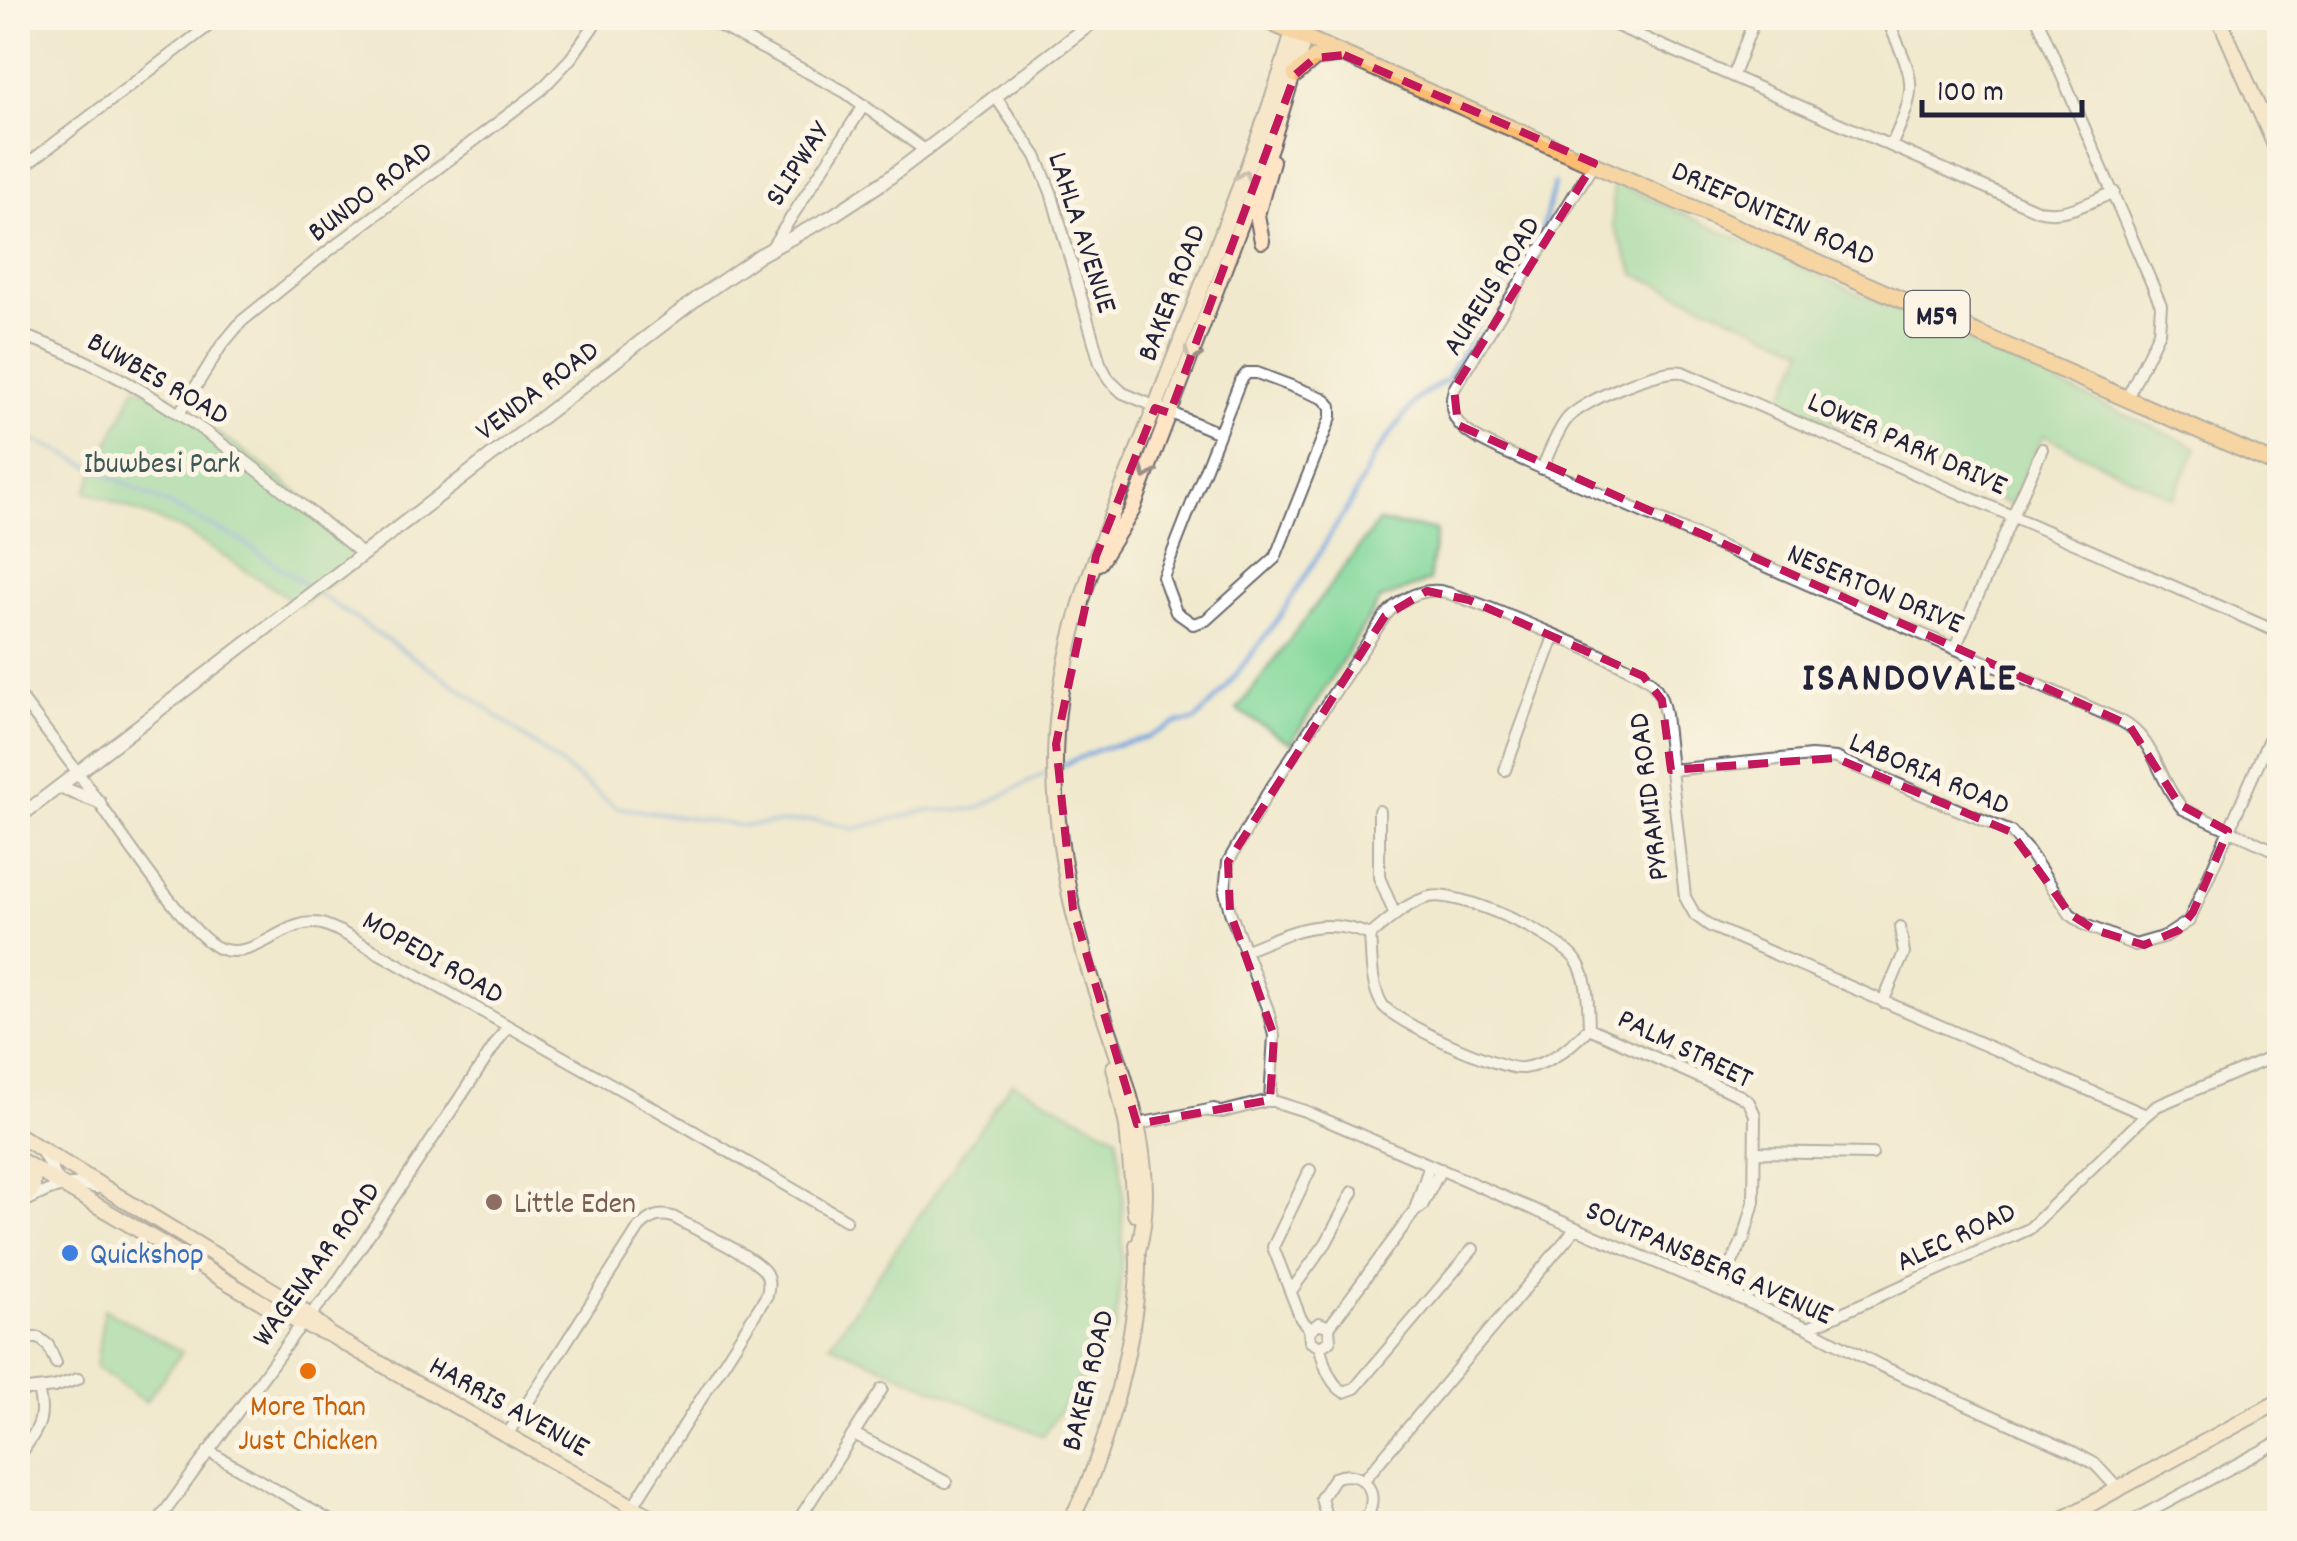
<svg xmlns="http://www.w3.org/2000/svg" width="2297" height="1541" viewBox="0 0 2297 1541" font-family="Dekko,sans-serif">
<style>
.green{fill:#82d89b;stroke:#527d6b;stroke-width:2.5}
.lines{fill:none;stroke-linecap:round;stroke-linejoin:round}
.stream{stroke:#74a5df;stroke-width:4}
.minor-casing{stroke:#6a686e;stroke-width:14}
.tertiary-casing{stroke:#6a686e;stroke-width:16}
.secondary-casing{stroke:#6a686e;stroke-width:18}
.primary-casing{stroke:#6a686e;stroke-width:19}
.minor{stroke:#fff;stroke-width:10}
.tertiary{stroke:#fff;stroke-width:12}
.secondary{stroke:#ffe4c6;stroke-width:14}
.primary{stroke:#febc70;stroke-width:15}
.oneway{stroke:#9c8d87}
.marked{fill:none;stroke:#c2185b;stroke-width:8;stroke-dasharray:20 12;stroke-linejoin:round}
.education-dot{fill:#8d6e63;stroke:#fcf5e5;stroke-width:4}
.shop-dot{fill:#3f7fe0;stroke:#fcf5e5;stroke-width:4}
.food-dot{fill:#e8710a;stroke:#fcf5e5;stroke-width:4}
.labels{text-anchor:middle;stroke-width:10;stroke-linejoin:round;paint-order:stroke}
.shield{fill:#fcf5e5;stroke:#63616e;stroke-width:2.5}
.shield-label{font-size:28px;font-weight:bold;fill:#22223b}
.street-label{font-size:30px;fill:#22223b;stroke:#fcf5e5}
.park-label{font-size:30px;fill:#3f5958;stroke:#fcf5e5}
.education-label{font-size:30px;fill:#785e54;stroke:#fcf5e5;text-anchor:start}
.shop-label{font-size:30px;fill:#366cbe;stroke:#fcf5e5;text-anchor:start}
.food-label{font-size:30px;fill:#c56008;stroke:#fcf5e5}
.district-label{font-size:40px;font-weight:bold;letter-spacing:2.5px;fill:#22223b;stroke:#fcf5e5}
</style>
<rect width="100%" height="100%" fill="#fcf5e5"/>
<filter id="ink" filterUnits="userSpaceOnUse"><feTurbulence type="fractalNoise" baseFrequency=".01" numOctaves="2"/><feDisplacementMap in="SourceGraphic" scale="20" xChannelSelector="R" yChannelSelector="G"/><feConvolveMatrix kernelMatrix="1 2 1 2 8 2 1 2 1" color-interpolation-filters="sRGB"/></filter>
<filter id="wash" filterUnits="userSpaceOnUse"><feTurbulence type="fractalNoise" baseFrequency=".0048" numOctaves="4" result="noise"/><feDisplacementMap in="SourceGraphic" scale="40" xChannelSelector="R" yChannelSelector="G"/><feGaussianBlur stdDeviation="2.25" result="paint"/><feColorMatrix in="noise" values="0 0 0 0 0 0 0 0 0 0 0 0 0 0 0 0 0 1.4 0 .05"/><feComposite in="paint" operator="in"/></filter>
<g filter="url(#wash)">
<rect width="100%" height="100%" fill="#f0e9cd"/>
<!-- green -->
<path class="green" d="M 1613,182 L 2197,447 L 2173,498 L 2043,435 L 2011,505 L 1781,400 L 1805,349 L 1635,274 L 1613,225 Z
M 136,386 C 226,430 294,488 369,554 L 301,606 L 183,530 L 86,491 Z
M 1378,522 L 1436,530 L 1429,581 L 1380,600 L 1291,743 L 1237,710 Z
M 1012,1082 L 1117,1136 L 1123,1187 L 1121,1271 L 1115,1329 L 1043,1436 L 830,1344 Z
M 104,1309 L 182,1352 L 145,1402 L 96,1367 Z"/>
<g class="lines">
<!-- stream -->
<path class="stream" d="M 18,434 L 53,448 L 240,540 L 312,589
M 320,595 L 464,691 L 616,807 L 742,826 L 817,820 L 854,829 L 924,811 L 976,809 L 1052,770
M 1061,766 L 1102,748 L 1146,738 L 1177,723 L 1195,721 L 1225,689 L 1281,615 L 1351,502 L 1374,456 L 1417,399 L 1447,379 L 1471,336 L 1543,228 L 1554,184"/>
</g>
</g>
<g filter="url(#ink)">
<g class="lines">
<defs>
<path id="minor" d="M 705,18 L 845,92 L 926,151
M 1599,18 L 2037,210 C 2064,218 2089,202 2114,192
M 1887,18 C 1913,81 1921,81 1891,146
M 2037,18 L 2161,305 L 2159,332 L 2127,398
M 1733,75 L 1755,18
M 995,96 L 1036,156 L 1051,192 L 1100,363 L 1109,380 L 1123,393 L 1219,433
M 2261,113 L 2280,104
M 1594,163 L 1454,389 C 1443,425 1473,436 1500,450 L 2121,721 C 2156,739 2158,781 2183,809 L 2280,853
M 18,171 L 219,18
M 772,247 L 864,105
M 18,334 C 150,377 254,467 361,553
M 1247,373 L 1257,373 L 1323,398 L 1331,406 L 1331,417 L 1275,558 L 1206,620 L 1193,624 L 1176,612 L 1163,577 L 1240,381 Z
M 180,412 L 221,346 L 242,321 L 327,252 L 541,90 L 571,58 L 599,18
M 1542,469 C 1549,453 1556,433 1567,419 C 1582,401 1659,368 1682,372 L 2280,633
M 1955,648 L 2042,449
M 18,694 C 38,720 58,746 78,773 C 103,806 188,939 221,949 C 258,961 285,916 322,924 C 329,926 337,930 343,933 L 673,1119 L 846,1220
M 1505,770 L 1554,637
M 1671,770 L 1811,756 L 1836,758 L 2011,832 L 2029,852 L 2070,914 L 2085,925 L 2135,945 L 2166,936 L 2189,921 L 2280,714
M 1379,811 L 1379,877 L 1395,915
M 1370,935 C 1372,957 1370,984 1382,1004 C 1393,1022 1502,1071 1523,1068 C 1551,1064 1570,1047 1589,1028
M 1370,935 C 1388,921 1406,903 1429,897 C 1458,890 1558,935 1576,960 C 1589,979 1588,1005 1589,1028
M 1244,951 C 1292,932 1320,915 1370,935
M 1883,1002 L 1904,953 L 1900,927
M 1589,1028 L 1741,1096 L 1749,1102 L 1755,1115 L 1754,1202 L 1744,1238 L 1719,1289
M 1270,1100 L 1274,1036 L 1268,1010 L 1230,912 L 1225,891 L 1228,862 L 1267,794 L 1385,616 C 1397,601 1419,589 1439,591 C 1459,593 1636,667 1650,681 C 1660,691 1663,703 1665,715 L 1685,897 L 1695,915 L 1710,926 L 2146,1115 L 2157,1106 L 2263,1061 L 2280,1051
M 1210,1111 L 1223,1112 L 1270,1100 L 1305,1111 L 1808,1328 L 1879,1365 L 2071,1451 L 2095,1464 L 2118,1489
M 1133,1125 L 1214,1109
M 41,1151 L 60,1183
M 1756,1152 L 1872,1154
M 1310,1170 L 1273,1247 L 1301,1319 L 1310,1329
M 28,1200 C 52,1188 69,1180 97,1188
M 1414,1212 L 1430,1165
M 1291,1291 L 1326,1243 L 1353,1192
M 1329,1327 L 1319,1323 L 1309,1331 L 1310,1341 L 1320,1347 L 1330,1341 L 1329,1327 L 1414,1212 L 1422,1206 L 1441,1169
M 1808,1328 L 2029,1229 L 2146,1115
M 18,1338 L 39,1338 L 48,1345 L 56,1363
M 1320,1347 C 1323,1362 1330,1384 1344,1392 L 1355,1388 L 1473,1249
M 18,1391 L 54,1387 L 78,1379
M 854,1434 L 946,1482
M 507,1435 L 639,1228 C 650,1217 658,1213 673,1217 C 692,1228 754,1256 765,1272 C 770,1279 769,1287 767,1295 L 633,1506
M 208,1451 L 336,1524
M 18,1458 C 35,1432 47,1423 38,1390
M 1364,1480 L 1576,1228
M 156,1524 L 294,1334 L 332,1290 L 507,1027
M 796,1524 L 882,1389
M 1337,1524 L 1325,1513 L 1321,1498 L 1334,1478 C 1359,1468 1379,1487 1369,1513 L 1356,1524
M 2127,1524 L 2280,1441"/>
<path id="tertiary" d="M 1305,36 L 1309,18
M 59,787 L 99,802
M 18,818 L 699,297 L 760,255 L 832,216 L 885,181 L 1098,18"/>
<path id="secondary" d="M 2219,18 L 2280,157
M 1262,241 L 1257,215 L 1272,161
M 1099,563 L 1132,511 L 1271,145 L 1305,36
M 1114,1067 L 1127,1126 L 1135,1214
M 18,1135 L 295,1304 L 326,1330
M 18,1159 L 287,1317 L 330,1335 L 664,1524
M 23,1202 L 33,1188 L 33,1168
M 1138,1251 C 1164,1151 1112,1051 1085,957 C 1065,886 1051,807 1056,733 C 1064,619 1113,512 1155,408 C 1178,349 1200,290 1223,231 C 1248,165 1275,99 1293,31
M 1068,1524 C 1104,1466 1145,1312 1137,1245
M 2054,1524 L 2280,1401"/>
<path id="primary" d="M 1260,18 L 2280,466
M 1295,75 L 1315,58 L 1340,55"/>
</defs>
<!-- minor casing -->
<use href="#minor" class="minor-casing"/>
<!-- tertiary casing -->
<use href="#tertiary" class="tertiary-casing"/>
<!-- secondary casing -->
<use href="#secondary" class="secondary-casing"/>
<!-- primary casing -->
<use href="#primary" class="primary-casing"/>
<!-- minor -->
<use href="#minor" class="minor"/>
<!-- tertiary -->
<use href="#tertiary" class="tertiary"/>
<!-- secondary -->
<use href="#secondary" class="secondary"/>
<!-- primary -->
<use href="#primary" class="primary"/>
</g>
<!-- one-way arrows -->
<defs><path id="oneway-chevron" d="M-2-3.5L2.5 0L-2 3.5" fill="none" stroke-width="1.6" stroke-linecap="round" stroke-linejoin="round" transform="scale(2.5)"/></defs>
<g class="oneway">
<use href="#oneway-chevron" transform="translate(1244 177) rotate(-69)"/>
<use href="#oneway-chevron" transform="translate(1192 356) rotate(111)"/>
<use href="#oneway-chevron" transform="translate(1147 472) rotate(111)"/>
</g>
</g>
<!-- marked area -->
<path d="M0 0H2297V1541H0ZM 1344,55 L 1594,163 L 1454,389 L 1458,425 L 2129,725 L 2179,804 L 2228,831 L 2193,912 L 2179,930 L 2144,945 L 2095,930 L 2070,914 L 2011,832 L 1836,758 L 1671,770 L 1662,700 L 1643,676 L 1469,600 L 1427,591 L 1385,616 L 1228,862 L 1230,912 L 1274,1036 L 1270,1100 L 1137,1124 L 1073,909 L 1056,744 L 1096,556 L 1155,408 L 1170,413 L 1295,75 L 1315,58 Z" fill="#f0e9cd" fill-opacity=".55" fill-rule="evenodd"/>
<path class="marked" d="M 1344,55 L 1594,163 L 1454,389 L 1458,425 L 2129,725 L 2179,804 L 2228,831 L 2193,912 L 2179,930 L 2144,945 L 2095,930 L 2070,914 L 2011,832 L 1836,758 L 1671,770 L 1662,700 L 1643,676 L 1469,600 L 1427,591 L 1385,616 L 1228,862 L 1230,912 L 1274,1036 L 1270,1100 L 1137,1124 L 1073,909 L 1056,744 L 1096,556 L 1155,408 L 1170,413 L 1295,75 L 1315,58 Z"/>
<!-- markers -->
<circle class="education-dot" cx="494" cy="1202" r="10"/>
<circle class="shop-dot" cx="70" cy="1253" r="10"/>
<circle class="food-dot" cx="308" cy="1371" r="10"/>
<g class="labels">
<!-- shield labels -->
<rect class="shield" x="1904.5" y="291" width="65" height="46" rx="8"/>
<g class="shield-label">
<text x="1937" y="324">M59</text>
</g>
<!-- street labels -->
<g class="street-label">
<text transform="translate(796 163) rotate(-57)" y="10">SLIPWAY</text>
<text transform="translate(369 190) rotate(-37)" y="10">BUNDO ROAD</text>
<text transform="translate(1774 212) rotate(24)" y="10">DRIEFONTEIN ROAD</text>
<text transform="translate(1084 232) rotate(72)" y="10">LAHLA AVENUE</text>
<text transform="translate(1490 285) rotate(-58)" y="10">AUREUS ROAD</text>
<text transform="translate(1170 292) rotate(-69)" y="10">BAKER ROAD</text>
<text transform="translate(159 377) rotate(30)" y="10">BUWBES ROAD</text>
<text transform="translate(536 389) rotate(-37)" y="10">VENDA ROAD</text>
<text transform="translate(1908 442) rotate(24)" y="10">LOWER PARK DRIVE</text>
<text transform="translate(1876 587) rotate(23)" y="10">NESERTON DRIVE</text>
<text transform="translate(1930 772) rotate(23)" y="10">LABORIA ROAD</text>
<text transform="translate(1647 797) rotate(-97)" y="10">PYRAMID ROAD</text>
<text transform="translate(434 956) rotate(30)" y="10">MOPEDI ROAD</text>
<text transform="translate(1686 1047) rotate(26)" y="10">PALM STREET</text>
<text transform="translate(1955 1235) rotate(-25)" y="10">ALEC ROAD</text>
<text transform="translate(1710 1261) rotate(24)" y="10">SOUTPANSBERG AVENUE</text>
<text transform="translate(315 1263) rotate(-54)" y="10">WAGENAAR ROAD</text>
<text transform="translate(1086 1380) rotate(-76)" y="10">BAKER ROAD</text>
<text transform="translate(510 1405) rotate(29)" y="10">HARRIS AVENUE</text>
</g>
<!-- park labels -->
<g class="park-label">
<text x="162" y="472">Ibuwbesi Park</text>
</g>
<!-- education labels -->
<g class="education-label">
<text x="514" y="1212">Little Eden</text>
</g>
<!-- shop labels -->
<g class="shop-label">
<text x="90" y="1263">Quickshop</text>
</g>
<!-- food labels -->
<g class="food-label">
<text x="308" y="1415">More Than<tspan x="308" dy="34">Just Chicken</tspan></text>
</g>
<!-- district labels -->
<g class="district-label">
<text x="1910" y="689">ISANDOVALE</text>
</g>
</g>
<!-- margin -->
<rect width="2297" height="1541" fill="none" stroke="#fcf5e5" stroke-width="60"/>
<!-- scale -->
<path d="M1922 100v15h160v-15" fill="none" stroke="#22223b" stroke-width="5"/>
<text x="1937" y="100" font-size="30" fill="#22223b" stroke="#fcf5e5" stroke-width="8" paint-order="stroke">100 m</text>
</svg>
